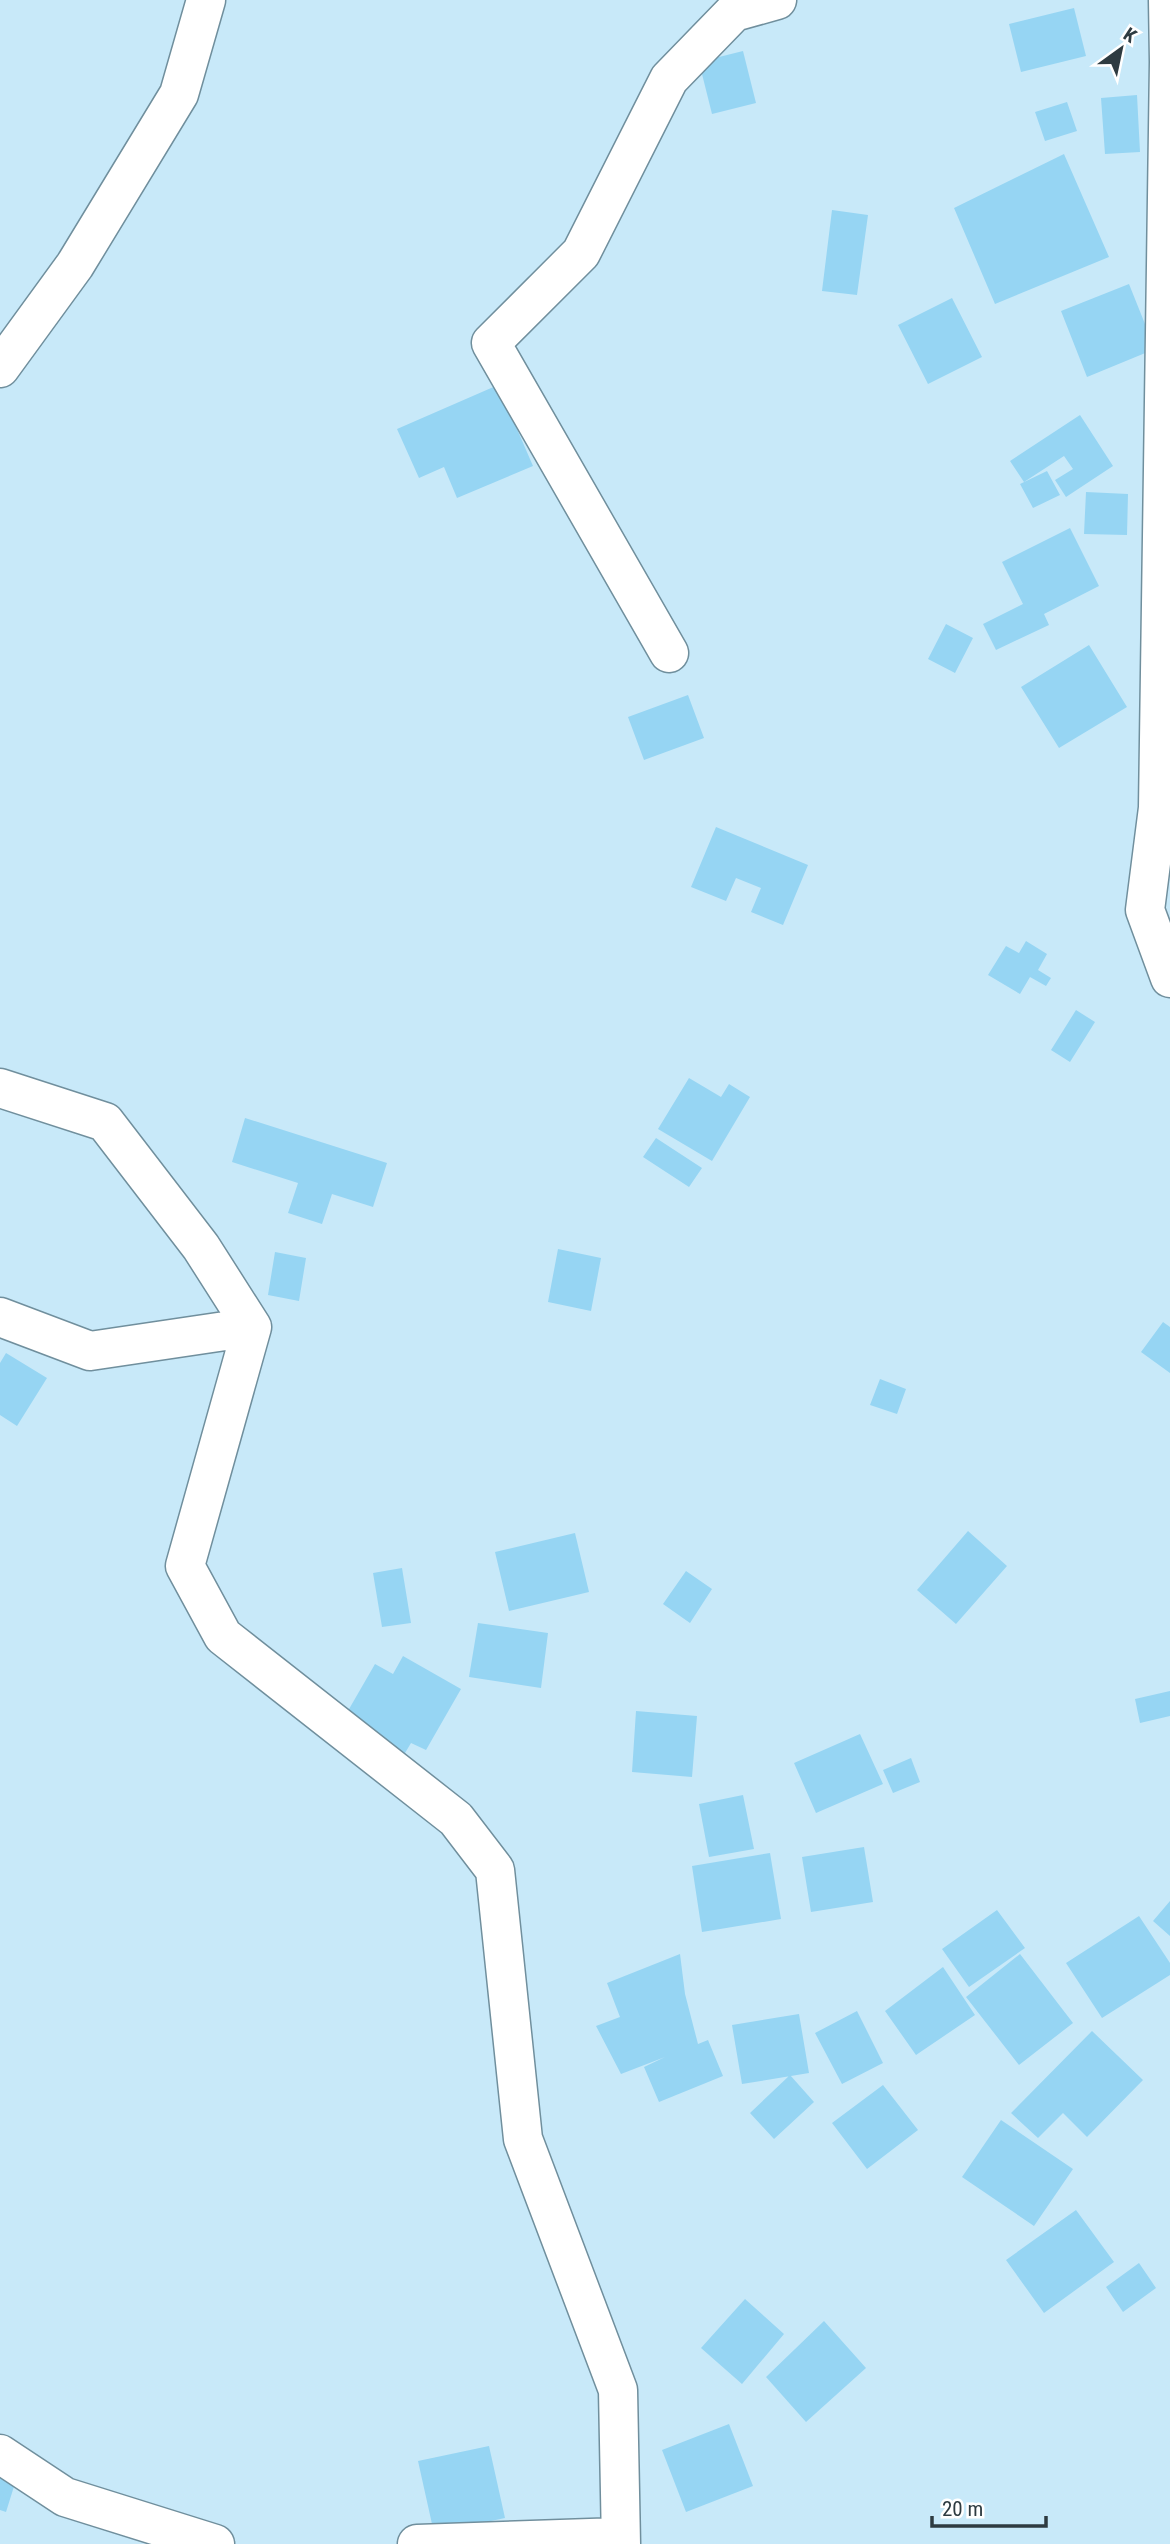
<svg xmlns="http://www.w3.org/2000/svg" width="1170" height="2544" viewBox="0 0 1170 2544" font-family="'Roboto Condensed',sans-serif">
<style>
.building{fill:#96d5f3}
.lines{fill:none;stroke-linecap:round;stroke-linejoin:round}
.minor-casing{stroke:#708f9d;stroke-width:41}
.minor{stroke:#fff;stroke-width:38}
</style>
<rect width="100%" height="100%" fill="#c8e9f9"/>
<!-- building -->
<path class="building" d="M 1074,8 L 1086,56 L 1021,72 L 1009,24 Z
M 743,51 L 756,103 L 712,114 L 699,62 Z
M 1137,95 L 1140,152 L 1105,154 L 1101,98 Z
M 1067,102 L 1077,131 L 1045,141 L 1035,112 Z
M 1064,154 L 1109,257 L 995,304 L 954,208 Z
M 832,210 L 868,215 L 857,295 L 822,291 Z
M 1129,284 L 1155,349 L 1087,377 L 1061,311 Z
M 952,298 L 982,357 L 928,384 L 898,325 Z
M 498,385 L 533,466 L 457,498 L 444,467 L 419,478 L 397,429 Z
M 1080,415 L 1113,466 L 1066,497 L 1055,480 L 1073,469 L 1064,456 L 1024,482 L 1010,461 Z
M 1047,471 L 1060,495 L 1033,508 L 1020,484 Z
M 1086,492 L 1128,494 L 1127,535 L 1084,534 Z
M 1070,528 L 1099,586 L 1044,614 L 1049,625 L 996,650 L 983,624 L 1023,604 L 1002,562 Z
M 946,624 L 973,638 L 955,673 L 928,659 Z
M 1089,645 L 1127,707 L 1059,748 L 1021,687 Z
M 688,695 L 704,738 L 644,760 L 628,717 Z
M 716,827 L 808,865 L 783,925 L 751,912 L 761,888 L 736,878 L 726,901 L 691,887 Z
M 1026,941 L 1047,954 L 1038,970 L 1051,978 L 1046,986 L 1030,977 L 1020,994 L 988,975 L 1006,946 L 1019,953 Z
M 1076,1010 L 1095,1022 L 1070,1062 L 1051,1050 Z
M 689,1078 L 721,1097 L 729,1084 L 750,1097 L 712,1161 L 658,1129 Z
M 245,1118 L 387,1163 L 373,1207 L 332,1194 L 322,1224 L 288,1213 L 298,1183 L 232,1162 Z
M 656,1138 L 702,1168 L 689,1187 L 643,1157 Z
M 558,1249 L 601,1258 L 591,1311 L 548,1302 Z
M 275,1252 L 306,1258 L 299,1301 L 268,1295 Z
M 1163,1322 L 1170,1327 L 1170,1373 L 1141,1352 Z
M 6,1353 L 47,1378 L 17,1426 L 0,1415 L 0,1363 Z
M 880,1379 L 906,1389 L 897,1414 L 870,1405 Z
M 968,1531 L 1007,1566 L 956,1624 L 917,1590 Z
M 575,1533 L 589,1592 L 509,1611 L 495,1552 Z
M 402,1568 L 411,1623 L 382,1627 L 373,1573 Z
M 686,1571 L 712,1589 L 690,1623 L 663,1604 Z
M 478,1623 L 548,1633 L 541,1688 L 469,1677 Z
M 403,1656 L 461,1689 L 426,1750 L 411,1743 L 402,1758 L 341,1723 L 375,1664 L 393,1674 Z
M 1170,1691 L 1170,1716 L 1140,1723 L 1135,1699 Z
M 636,1711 L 697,1716 L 692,1777 L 632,1772 Z
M 860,1734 L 883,1784 L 816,1813 L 794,1763 Z
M 911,1758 L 920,1782 L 893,1793 L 883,1770 Z
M 743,1795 L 754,1849 L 709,1857 L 699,1804 Z
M 864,1847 L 873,1902 L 811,1912 L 802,1857 Z
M 770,1853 L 781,1919 L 702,1932 L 692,1866 Z
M 1170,1901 L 1170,1936 L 1153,1921 Z
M 997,1910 L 1025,1948 L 969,1987 L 942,1949 Z
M 1139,1916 L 1170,1963 L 1170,1975 L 1102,2018 L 1066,1963 Z
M 680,1954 L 685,1994 L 698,2044 L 708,2040 L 723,2076 L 659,2102 L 644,2067 L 665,2057 L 621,2074 L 596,2026 L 620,2017 L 607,1983 Z
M 1020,1954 L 1073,2023 L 1019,2065 L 966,1997 Z
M 943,1967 L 975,2015 L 916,2055 L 885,2011 Z
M 857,2011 L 883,2063 L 842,2084 L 815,2033 Z
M 799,2014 L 809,2073 L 742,2084 L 732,2025 Z
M 1092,2031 L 1143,2080 L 1087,2137 L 1063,2113 L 1038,2138 L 1011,2113 Z
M 790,2075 L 814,2102 L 774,2139 L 750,2113 Z
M 883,2085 L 918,2130 L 867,2169 L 832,2123 Z
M 1001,2120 L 1073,2169 L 1034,2226 L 962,2177 Z
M 1076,2210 L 1114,2262 L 1044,2313 L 1006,2260 Z
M 1139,2263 L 1156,2288 L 1123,2312 L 1106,2287 Z
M 745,2299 L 784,2334 L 742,2384 L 701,2348 Z
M 824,2321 L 866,2368 L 806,2422 L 766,2377 Z
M 729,2424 L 753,2486 L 686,2512 L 662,2450 Z
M 489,2446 L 505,2518 L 434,2533 L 418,2461 Z
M 0,2475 L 16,2480 L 6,2512 L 0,2510 Z"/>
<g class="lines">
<defs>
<path id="minor" d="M 1168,0 L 1169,62 L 1158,808 L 1145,910 L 1170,978
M 0,368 L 75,265 L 179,94 L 206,0
M 669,653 L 491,343 L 581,253 L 669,79 L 734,12 L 777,0
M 0,1088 L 105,1122 L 201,1247 L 252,1327 L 185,1566 L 223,1636 L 456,1819 L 495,1870 L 523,2139 L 618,2390 L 621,2544
M 0,1317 L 90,1351 L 252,1327
M 0,2454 L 65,2497 L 215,2544
M 417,2544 L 620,2537"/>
</defs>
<!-- minor casing -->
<use href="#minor" class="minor-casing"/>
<!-- minor -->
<use href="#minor" class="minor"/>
</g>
<!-- north arrow -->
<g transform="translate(1121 49) rotate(33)" stroke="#ffffff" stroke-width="5" paint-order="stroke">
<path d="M0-5L12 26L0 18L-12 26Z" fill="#2e3b41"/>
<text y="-10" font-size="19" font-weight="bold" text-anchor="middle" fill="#2e3b41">K</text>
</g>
<!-- scale -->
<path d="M932 2516v10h114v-10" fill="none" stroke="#2e3b41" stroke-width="3.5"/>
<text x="942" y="2516" font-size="21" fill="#2e3b41" stroke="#ffffff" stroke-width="5" paint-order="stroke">20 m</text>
</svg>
